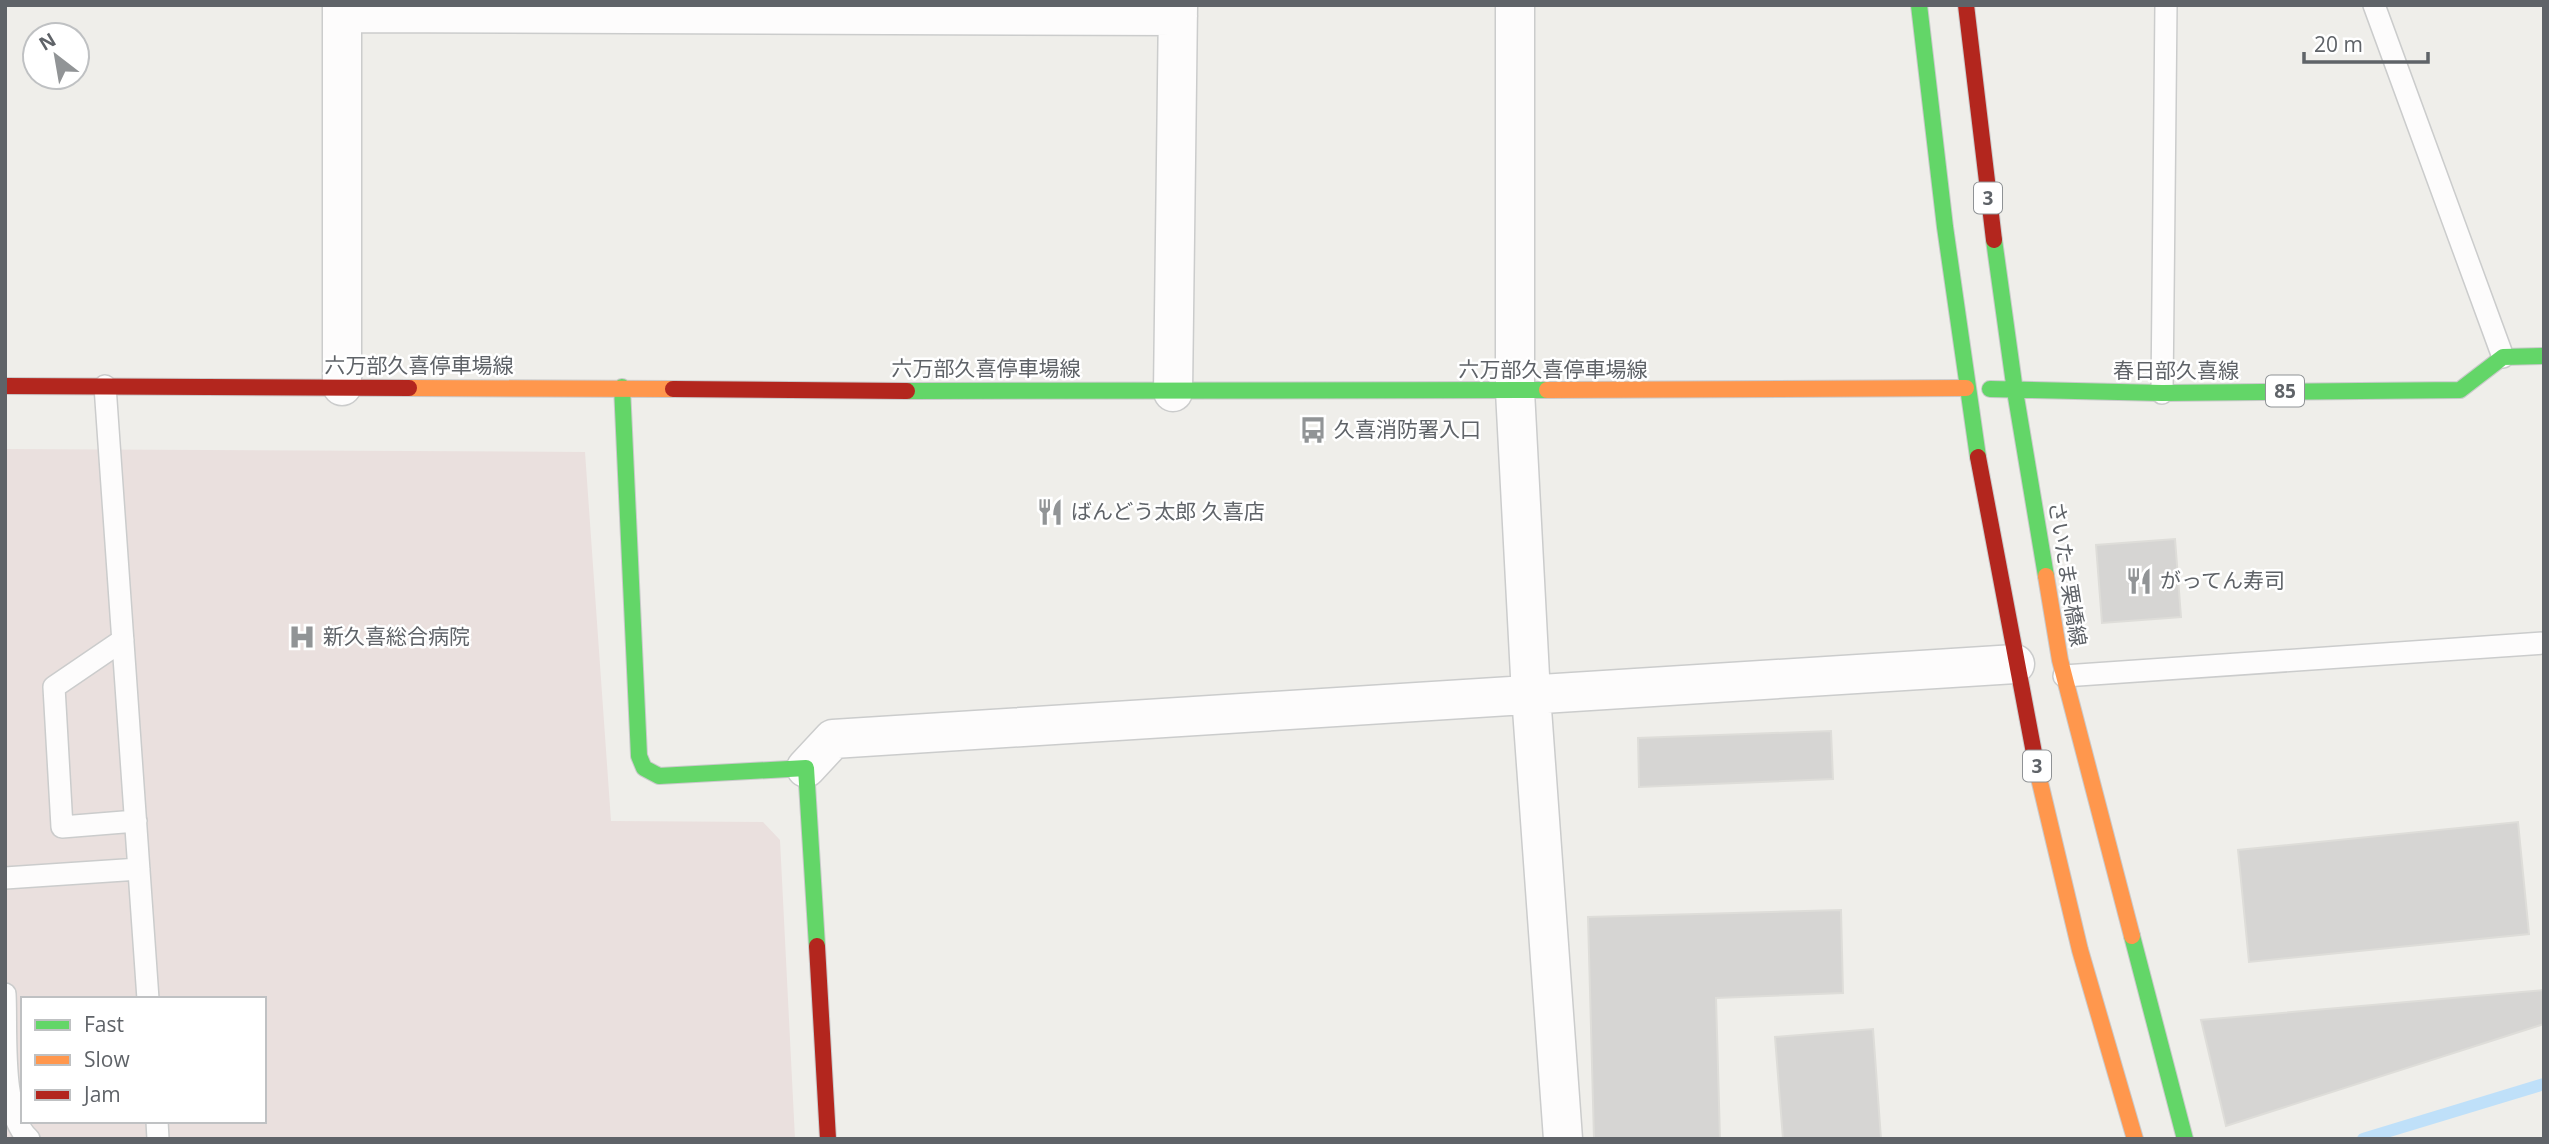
<svg xmlns="http://www.w3.org/2000/svg" width="2549" height="1144" viewBox="0 0 2549 1144" font-family="'Open Sans','Noto Sans JP',sans-serif">
<style>
.medical{fill:#eae0de;fill-rule:evenodd}
.lines{fill:none;stroke-linecap:round;stroke-linejoin:round}
.stream{stroke:#bfe0f9;stroke-width:12}
.building{fill:#d6d5d3;stroke:#deddd9;stroke-width:2}
.lane-casing{stroke:#cbcccc;stroke-width:24}
.street-casing{stroke:#cbcccc;stroke-width:41}
.fast-casing{stroke:#cacacb;stroke-width:18}
.slow-casing{stroke:#cacacb;stroke-width:18}
.jam-casing{stroke:#cacacb;stroke-width:18}
.lane{stroke:#fdfcfc;stroke-width:21}
.street{stroke:#fdfcfc;stroke-width:38}
.fast{stroke:#63d668;stroke-width:16}
.slow{stroke:#ff974d;stroke-width:16}
.jam{stroke:#b3261e;stroke-width:16}
.labels{text-anchor:middle;stroke-width:5;stroke-linejoin:round;paint-order:stroke}
.shield{fill:#fff;stroke:#8f9295;stroke-width:2}
.shield-label{font-size:19px;font-weight:bold;fill:#5f6368}
.street-label{font-size:21px;fill:#5f6368;stroke:#fff}
.poi-label{font-size:21px;fill:#5f6368;stroke:#fff;text-anchor:start}
</style>
<rect width="100%" height="100%" fill="#efeeea"/>
<!-- medical -->
<path class="medical" d="M 5,449 L 585,452 L 611,821 L 763,822 L 780,840 L 795,1139 L 5,1139 ZM 23,999 L 264,999 L 264,1121 L 23,1121 Z"/>
<g class="lines">
<!-- stream -->
<path class="stream" d="M 2363,1139 L 2544,1084"/>
</g>
<!-- building -->
<path class="building" d="M 2175,539 L 2181,617 L 2102,623 L 2096,545 Z
M 1831,731 L 1833,779 L 1639,787 L 1638,738 Z
M 2518,822 L 2529,934 L 2249,962 L 2238,850 Z
M 1841,910 L 1843,993 L 1716,998 L 1720,1139 L 1594,1139 L 1588,917 Z
M 2544,990 L 2544,1024 L 2226,1126 L 2201,1020 Z
M 1873,1029 L 1881,1139 L 1783,1139 L 1775,1037 Z"/>
<g class="lines">
<defs>
<path id="lane" d="M 2374,5 L 2503,357
M 105,386 L 148,999
M 2162,393 L 2166,5
M 123,640 L 54,687 L 62,827 L 136,821
M 2064,676 L 2544,643
M 5,878 L 139,869
M 5,994 C 7,1031 0,1114 29,1139
M 157,1121 L 158,1139"/>
<path id="street" d="M 342,5 L 342,386
M 1515,5 L 1515,391 L 1531,695 L 1563,1139
M 342,13 L 1178,16
M 1173,392 L 1178,5
M 806,768 L 833,739 L 2015,664"/>
<path id="fast" d="M 1919,5 L 1945,227 L 1978,457
M 1994,240 L 2015,391 L 2046,576
M 622,387 L 639,756 L 644,768 L 659,776 L 806,768 L 817,946
M 1990,389 L 2162,393 L 2460,390 L 2503,357 L 2544,356
M 907,391 L 1547,390
M 2132,936 L 2185,1139"/>
<path id="slow" d="M 409,388 L 673,389
M 1547,390 L 1966,388
M 2046,576 L 2060,660 L 2132,936
M 2038,774 L 2080,950 L 2135,1139"/>
<path id="jam" d="M 1966,5 L 1994,240
M 5,386 L 409,388
M 673,389 L 907,391
M 1978,457 L 2038,774
M 817,946 L 828,1139"/>
</defs>
<!-- lane casing -->
<use href="#lane" class="lane-casing"/>
<!-- street casing -->
<use href="#street" class="street-casing"/>
<!-- fast casing -->
<use href="#fast" class="fast-casing"/>
<!-- slow casing -->
<use href="#slow" class="slow-casing"/>
<!-- jam casing -->
<use href="#jam" class="jam-casing"/>
<!-- lane -->
<use href="#lane" class="lane"/>
<!-- street -->
<use href="#street" class="street"/>
<!-- fast -->
<use href="#fast" class="fast"/>
<!-- slow -->
<use href="#slow" class="slow"/>
<!-- jam -->
<use href="#jam" class="jam"/>
</g>
<!-- icons -->
<defs>
<symbol id="bus-bare" viewBox="-9 -9 18 18"><path d="M-5-6H5V4H4V6H2V4H-2V6H-4V4H-5ZM-3.5-4V0h7V-4ZM-3.5 1.2v1.5H-2V1.2ZM2 1.2v1.5H3.5V1.2Z" fill="#919496" stroke="#fff" stroke-width="2.5" paint-order="stroke"/></symbol>
<symbol id="restaurant-bare" viewBox="-9 -9 18 18"><path d="M-5-6h1v4h1v-4h1v4h1v-4h1v5L-1.5 .5V6h-2V.5L-5-1ZM5-6V6H3V1.5H1.5Q1.5-4 5-6Z" fill="#919496" stroke="#fff" stroke-width="2.5" paint-order="stroke"/></symbol>
<symbol id="hospital-bare" viewBox="-9 -9 18 18"><path d="M-5-5h3v3.5h4V-5h3V5h-3V1.5h-4V5h-3Z" fill="#919496" stroke="#fff" stroke-width="2.5" paint-order="stroke"/></symbol>
</defs>
<g fill-rule="evenodd">
<use href="#bus-bare" x="1294" y="411" width="38" height="38"/>
<use href="#restaurant-bare" x="1031" y="493" width="38" height="38"/>
<use href="#restaurant-bare" x="2120" y="562" width="38" height="38"/>
<use href="#hospital-bare" x="283" y="618" width="38" height="38"/>
</g>
<g class="labels">
<!-- shield labels -->
<g class="shield">
<rect x="1974" y="182.5" width="28" height="31" rx="5"/>
<rect x="2266" y="375.5" width="38" height="31" rx="5"/>
<rect x="2023" y="750.5" width="28" height="31" rx="5"/>
</g>
<g class="shield-label">
<text x="1988" y="205">3</text>
<text x="2285" y="398">85</text>
<text x="2037" y="773">3</text>
</g>
<!-- street labels -->
<g class="street-label">
<text x="419" y="373">六万部久喜停車場線</text>
<text x="986" y="376">六万部久喜停車場線</text>
<text x="1553" y="377">六万部久喜停車場線</text>
<text x="2176" y="378">春日部久喜線</text>
<text transform="translate(2067 574) rotate(81)" y="7">さいたま栗橋線</text>
</g>
<!-- poi labels -->
<g class="poi-label">
<text x="1334" y="437">久喜消防署入口</text>
<text x="1071" y="519">ばんどう太郎 久喜店</text>
<text x="2160" y="588">がってん寿司</text>
<text x="323" y="644">新久喜総合病院</text>
</g>
</g>
<!-- border -->
<rect width="2549" height="1144" fill="none" stroke="#5f6368" stroke-width="14"/>
<!-- legend -->
<rect x="21" y="997" width="245" height="126" fill="#ffffff" stroke="#bfc1c3" stroke-width="2"/>
<rect x="35" y="1020" width="35" height="10" fill="#63d668" stroke="#bfc1c3" stroke-width="2"/>
<text x="84" y="1032" font-size="21" fill="#5f6368">Fast</text>
<rect x="35" y="1055" width="35" height="10" fill="#ff974d" stroke="#bfc1c3" stroke-width="2"/>
<text x="84" y="1067" font-size="21" fill="#5f6368">Slow</text>
<rect x="35" y="1090" width="35" height="10" fill="#b3261e" stroke="#bfc1c3" stroke-width="2"/>
<text x="84" y="1102" font-size="21" fill="#5f6368">Jam</text>
<!-- north arrow -->
<g transform="translate(56 56) rotate(329)"><circle r="33" fill="#ffffff" stroke="#bfc1c3" stroke-width="2"/>
<path d="M0-5L12 26L0 18L-12 26Z" fill="#919496"/>
<text y="-10" font-size="19" font-weight="bold" text-anchor="middle" fill="#5f6368">N</text>
</g>
<!-- scale -->
<path d="M2304 52v10h124v-10" fill="none" stroke="#5f6368" stroke-width="3.5"/>
<text x="2314" y="52" font-size="21" fill="#5f6368" stroke="#ffffff" stroke-width="5" paint-order="stroke">20 m</text>
</svg>
